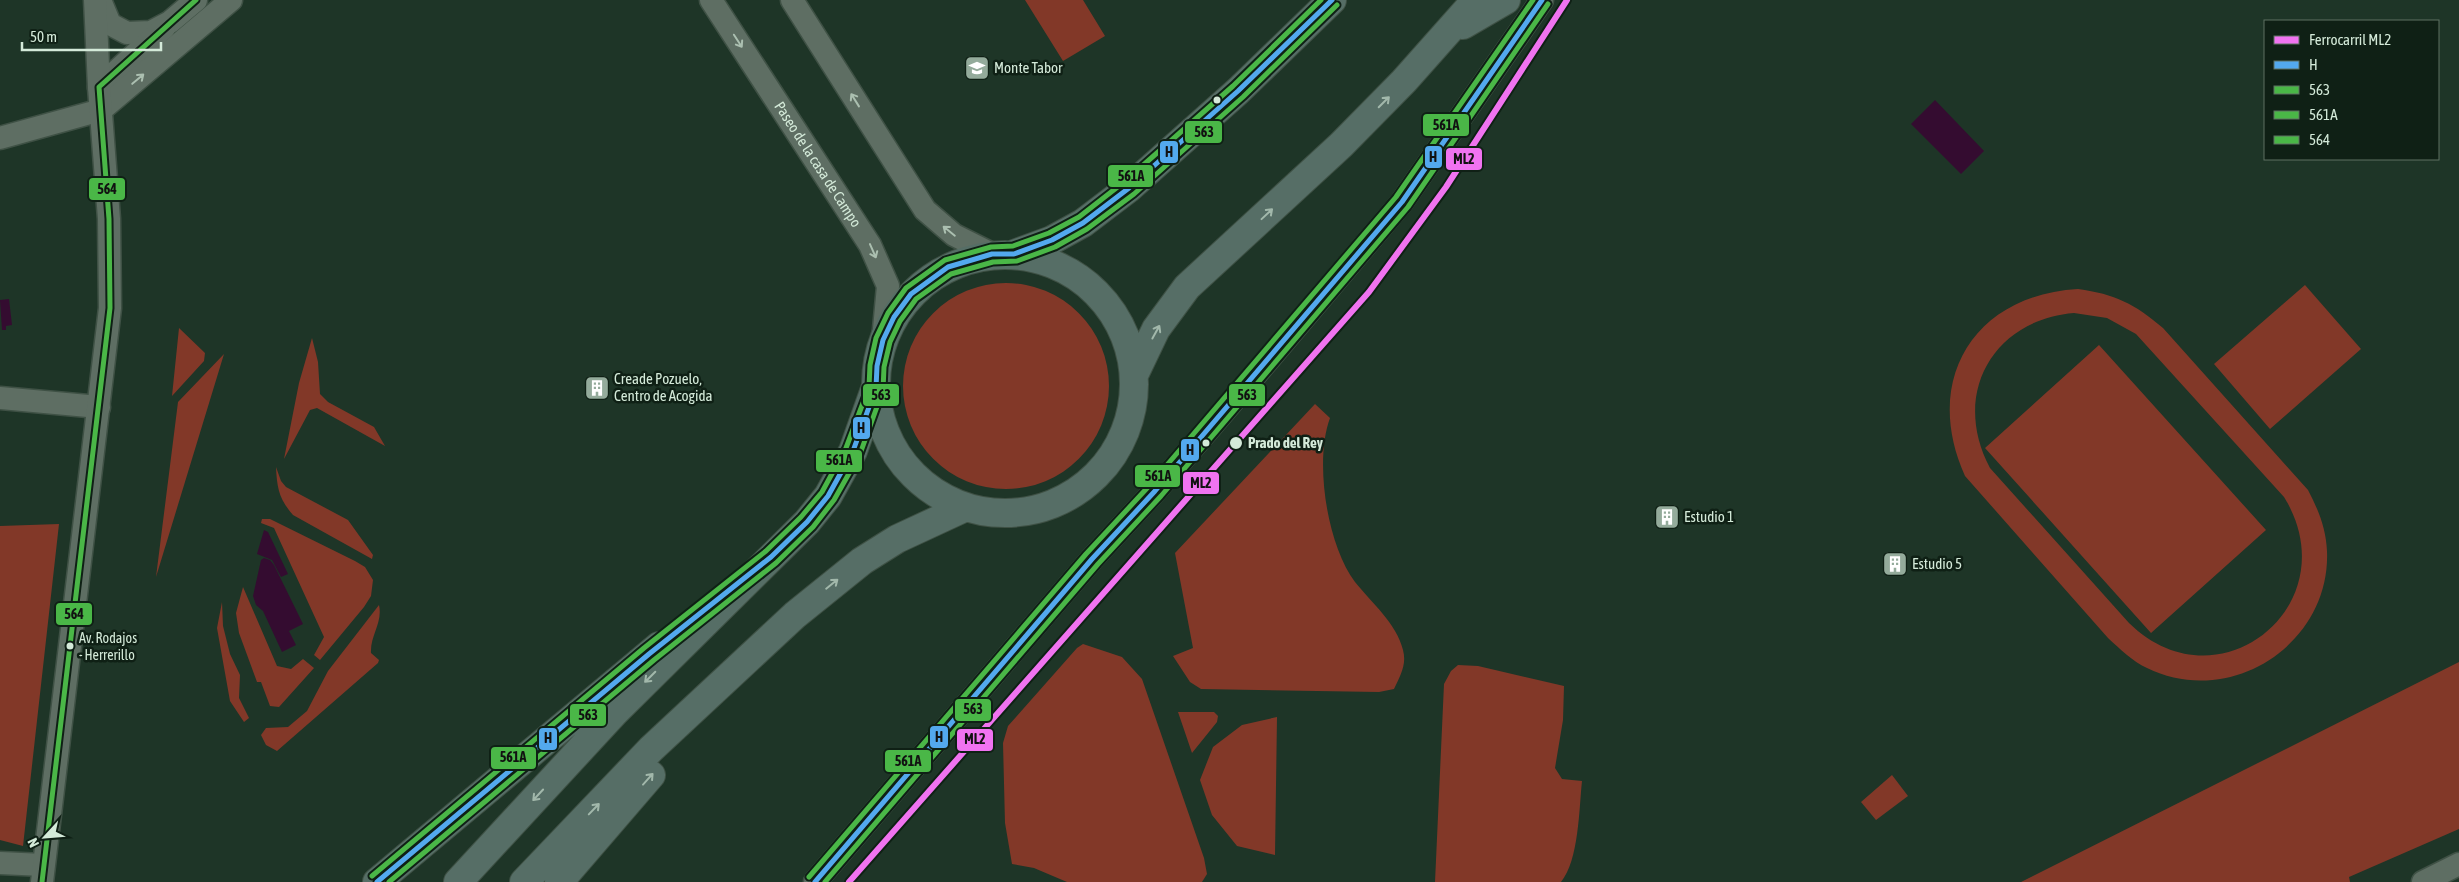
<svg xmlns="http://www.w3.org/2000/svg" width="2459" height="882" viewBox="0 0 2459 882" font-family="'Asap Condensed',sans-serif">
<style>
.green{fill:#823828;fill-rule:evenodd}
.water{fill:#340c30}
.lines{fill:none;stroke-linecap:round;stroke-linejoin:round}
.minor-casing{stroke:#3f5145;stroke-width:25}
.trunk-casing{stroke:#3f5145;stroke-width:30}
.minor{stroke:#5e6e63;stroke-width:22}
.trunk{stroke:#566e66;stroke-width:28}
.bus-1-casing{stroke:#0f2015;stroke-width:9}
.bus-2-casing{stroke:#0f2015;stroke-width:9}
.bus-3-casing{stroke:#0f2015;stroke-width:9}
.bus-4-casing{stroke:#0f2015;stroke-width:9}
.bus-1{stroke:#53a9ee;stroke-width:5}
.bus-2{stroke:#4ab747;stroke-width:5}
.bus-3{stroke:#4ab747;stroke-width:5}
.bus-4{stroke:#4ab747;stroke-width:5}
.rail-1-casing{stroke:#0f2015;stroke-width:10}
.rail-1{stroke:#f073f0;stroke-width:6}
.oneway{stroke:#abbfb0}
.oneway2{stroke:#a2b8ab}
.bus-dot{fill:#d4ead9;stroke:#0f2015;stroke-width:2}
.labels{text-anchor:middle;stroke-width:5;stroke-linejoin:round;paint-order:stroke}
.bus-label{font-size:14px;fill:#d4ead9;stroke:#0f2015;text-anchor:start}
.poi-label{font-size:15px;fill:#d4ead9;stroke:#0f2015;text-anchor:start}
.street-label{font-size:15px;fill:#d4ead9;stroke:#0f2015}
.stop-label{font-size:15px;font-weight:bold;fill:#d4ead9;stroke:#0f2015;text-anchor:start}
.line-badge{stroke:#0f2015;stroke-width:2}
.pale-badge-label{font-size:14px;text-anchor:middle;font-weight:bold;fill:#111}
</style>
<rect width="100%" height="100%" fill="#1e3527"/>
<!-- green -->
<path class="green" d="M 1025,0 L 1083,0 L 1105,36 L 1063,61 Z
M903 386a103 103 0 1 1 206 0a103 103 0 1 1-206 0Z
M 2305,285 L 2361,349 L 2270,429 L 2214,364 Z
M 2078,289 C 2115,294 2135,304 2163,328 L 2308,490 C 2318,509 2326,528 2327,551 C 2331,644 2230,709 2147,668 C 2132,661 2120,649 2108,638 L 1965,476 C 1922,381 1973,295 2078,289 ZM 2074,313 L 2107,318 L 2136,334 L 2284,497 C 2350,604 2219,711 2129,623 L 1990,468 C 1951,395 1992,320 2074,313 Z
M 179,328 L 205,353 L 204,361 L 172,396 Z
M 312,338 L 318,362 L 320,394 L 328,402 L 374,427 L 385,446 L 317,408 L 310,410 L 284,459 L 299,383 Z
M 2099,345 L 2266,530 L 2151,633 L 1985,448 Z
M 224,354 L 156,577 L 178,402 Z
M 1315,404 L 1330,418 C 1314,461 1327,545 1355,582 C 1371,602 1397,624 1403,650 C 1407,665 1400,676 1394,689 L 1379,692 L 1201,689 L 1190,682 L 1173,656 L 1193,648 L 1175,553 Z
M 276,467 L 281,481 L 286,487 L 348,520 L 373,555 L 372,559 L 293,515 C 279,499 277,488 276,467 Z
M 262,519 L 270,519 L 355,561 L 365,567 L 373,580 L 371,596 L 364,607 L 320,660 L 314,655 L 324,637 L 274,528 L 261,523 Z
M 59,524 L 23,846 L 0,840 L 0,526 Z
M 243,587 L 277,666 L 291,669 L 303,659 L 314,668 L 279,707 L 270,706 L 261,682 L 257,682 L 239,633 L 236,613 Z
M 222,602 L 223,626 L 230,654 L 240,675 L 239,698 L 249,718 L 244,722 L 230,701 L 217,628 Z
M 379,605 C 383,623 370,635 371,653 L 379,660 L 378,663 L 277,751 L 266,745 L 261,735 L 266,728 L 288,727 L 307,711 L 328,671 Z
M 1083,644 L 1122,657 L 1142,679 L 1204,858 L 1207,874 L 1202,882 L 1067,882 L 1034,868 L 1012,864 L 1005,823 L 1003,743 L 1008,726 L 1077,648 Z
M 2459,662 L 2459,829 L 2349,877 L 2350,882 L 2021,882 Z
M 1458,665 L 1478,666 L 1564,686 L 1563,720 L 1555,768 L 1562,779 L 1582,781 C 1579,809 1579,860 1561,882 L 1435,882 L 1444,684 L 1451,671 Z
M 1178,712 L 1214,712 L 1218,716 L 1217,722 L 1192,753 Z
M 1277,717 L 1275,855 L 1237,846 L 1212,815 L 1200,780 L 1213,747 L 1242,725 Z
M 1892,775 L 1908,796 L 1876,820 L 1861,802 Z"/>
<!-- water -->
<path class="water" d="M 1935,100 L 1984,151 L 1961,174 L 1911,124 Z
M 9,299 L 12,325 L 6,326 L 6,330 L 2,330 L 0,300 Z
M 264,530 L 268,532 L 288,574 L 281,577 L 272,560 L 257,554 Z
M 264,558 L 270,560 L 274,565 L 303,624 L 289,631 L 296,645 L 282,652 L 263,611 L 256,605 L 253,596 L 261,560 Z"/>
<g class="lines">
<defs>
<g id="minor">
<path d="M 100,0 L 110,24 L 127,33 L 151,32 L 170,22 L 196,0"/>
<path id="s1" d="M 711,0 L 870,245 L 888,286 L 883,340"/>
<path d="M 792,0 L 925,210 L 954,235 L 992,254"/>
<path d="M 99,87 L 164,28"/>
<path d="M 0,138 L 101,110 L 231,0"/>
<path d="M 0,398 L 99,407"/>
<path d="M 0,863 L 43,865"/>
<path d="M 42,882 L 110,308 L 109,219 L 99,87 L 95,0"/>
<path d="M 815,882 L 1092,559 L 1155,491 L 1261,368 L 1402,202 L 1542,0"/>
<path d="M 2423,882 L 2459,864"/>
</g>
<path id="trunk" d="M 1463,25 L 1506,0
M 1014,254 L 1052,240 L 1083,223 L 1129,188 L 1238,91 L 1332,0
M876 384a129 129 0 1 1 258 0a129 129 0 1 1-258 0Z
M 1134,375 L 1156,329 L 1187,287 L 1341,145 L 1404,81 L 1476,0
M 377,882 L 659,646
M 458,882 L 615,712 L 807,522 L 828,496 L 853,451 L 875,389
M 524,882 L 651,749 L 795,615 L 862,561 L 897,539 L 966,507
M 559,882 L 651,775"/>
</defs>
<!-- minor casing -->
<use href="#minor" class="minor-casing"/>
<!-- trunk casing -->
<use href="#trunk" class="trunk-casing"/>
<!-- minor -->
<use href="#minor" class="minor"/>
<!-- trunk -->
<use href="#trunk" class="trunk"/>
<defs>
<path id="bus-1" d="M 377,882 L 649,654 L 771,557 L 807,522 L 828,496 L 853,451 L 876,388 L 877,366 L 883,340 L 894,317 L 911,294 L 948,267 L 992,254 L 1014,254 L 1052,240 L 1083,223 L 1129,188 L 1238,91 L 1332,0
M 815,882 L 1092,559 L 1155,491 L 1402,202 L 1542,0"/>
<path id="bus-2" d="M 389,882 L 654,660 L 776,563 L 813,527 L 834,500 L 860,454 L 883,390 L 884,367 L 890,342 L 900,321 L 916,299 L 951,274 L 993,262 L 1017,261 L 1055,247 L 1087,229 L 1134,194 L 1243,97 L 1337,5
M 825,882 L 1098,564 L 1161,496 L 1408,207 L 1548,4"/>
<path id="bus-3" d="M 372,876 L 644,648 L 766,551 L 801,517 L 822,492 L 846,448 L 869,387 L 870,365 L 876,338 L 888,313 L 906,288 L 945,260 L 991,247 L 1013,246 L 1049,233 L 1079,217 L 1124,182 L 1233,86 L 1321,0
M 809,877 L 1086,554 L 1149,486 L 1396,197 L 1533,0"/>
<path id="bus-4" d="M 42,882 L 110,308 L 109,219 L 99,87 L 196,0"/>
</defs>
<!-- bus-1 casing -->
<use href="#bus-1" class="bus-1-casing"/>
<!-- bus-2 casing -->
<use href="#bus-2" class="bus-2-casing"/>
<!-- bus-3 casing -->
<use href="#bus-3" class="bus-3-casing"/>
<!-- bus-4 casing -->
<use href="#bus-4" class="bus-4-casing"/>
<!-- bus-1 -->
<use href="#bus-1" class="bus-1"/>
<!-- bus-2 -->
<use href="#bus-2" class="bus-2"/>
<!-- bus-3 -->
<use href="#bus-3" class="bus-3"/>
<!-- bus-4 -->
<use href="#bus-4" class="bus-4"/>
<defs>
<path id="rail-1" d="M 849,882 L 1369,292 L 1446,187 L 1567,0"/>
</defs>
<!-- rail-1 casing -->
<use href="#rail-1" class="rail-1-casing"/>
<!-- rail-1 -->
<use href="#rail-1" class="rail-1"/>
</g>
<!-- one-way arrows -->
<defs><path id="oneway-shaft" d="M-6 0H5M1.5-3L5.5 0L1.5 3" fill="none" stroke-width="1.6" stroke-linecap="round" stroke-linejoin="round" transform="scale(1.25)"/></defs>
<g class="oneway">
<use href="#oneway-shaft" transform="translate(738 41) rotate(57)"/>
<use href="#oneway-shaft" transform="translate(138 79) rotate(-40)"/>
<use href="#oneway-shaft" transform="translate(855 100) rotate(-122)"/>
<use href="#oneway-shaft" transform="translate(949 231) rotate(-141)"/>
<use href="#oneway-shaft" transform="translate(873 251) rotate(66)"/>
</g>
<g class="oneway2">
<use href="#oneway-shaft" transform="translate(1384 102) rotate(-45)"/>
<use href="#oneway-shaft" transform="translate(1267 214) rotate(-43)"/>
<use href="#oneway-shaft" transform="translate(1156 332) rotate(-61)"/>
<use href="#oneway-shaft" transform="translate(832 584) rotate(-39)"/>
<use href="#oneway-shaft" transform="translate(650 677) rotate(135)"/>
<use href="#oneway-shaft" transform="translate(648 779) rotate(-48)"/>
<use href="#oneway-shaft" transform="translate(538 795) rotate(133)"/>
<use href="#oneway-shaft" transform="translate(594 809) rotate(-46)"/>
</g>
<!-- icons -->
<defs>
<symbol id="school-square" viewBox="-11 -11 22 22"><rect x="-9" y="-9" width="18" height="18" rx="4" fill="#94ab9b" stroke="#0f2015"/><path d="M0-5L7-2L0 1L-7-2ZM-4 1L0 2.5L4 1V4Q0 6-4 4Z" fill="#fff"/></symbol>
<symbol id="building-square" viewBox="-11 -11 22 22"><rect x="-9" y="-9" width="18" height="18" rx="4" fill="#94ab9b" stroke="#0f2015"/><path d="M-4-6H4V6H1V3H-1V6H-4ZM-2.5-4.3h1.7v1.8h-1.7ZM.8-4.3h1.7v1.8H.8ZM-2.5-1h1.7V.8h-1.7ZM.8-1h1.7V.8H.8Z" fill="#fff"/></symbol>
</defs>
<g fill-rule="evenodd">
<use href="#school-square" x="963" y="54" width="28" height="28"/>
<use href="#building-square" x="583" y="374" width="28" height="28"/>
<use href="#building-square" x="1653" y="503" width="28" height="28"/>
<use href="#building-square" x="1881" y="550" width="28" height="28"/>
</g>
<!-- markers -->
<g class="bus-dot">
<circle cx="1217" cy="100" r="4.5"/>
<circle cx="1206" cy="443" r="4.5"/>
<circle cx="1236" cy="443" r="7"/>
<circle cx="70" cy="646" r="4.5"/>
</g>
<g class="labels">
<!-- bus labels -->
<g class="bus-label">
<text x="79" y="643">Av. Rodajos<tspan x="79" dy="17">- Herrerillo</tspan></text>
</g>
<!-- poi labels -->
<g class="poi-label">
<text x="994" y="73">Monte Tabor</text>
<text x="614" y="384">Creade Pozuelo,<tspan x="614" dy="17">Centro de Acogida</tspan></text>
<text x="1684" y="522">Estudio 1</text>
<text x="1912" y="569">Estudio 5</text>
</g>
<!-- street labels -->
<g class="street-label">
<text dy="5" stroke="none"><textPath href="#s1" startOffset="196">Paseo de la casa de Campo</textPath></text>
</g>
<!-- stop labels -->
<g class="stop-label">
<text x="1248" y="448">Prado del Rey</text>
</g>
</g>
<g class="line-badge">
<rect x="1422" y="113" width="48" height="24" rx="5" fill="#4ab747"/>
<rect x="1184" y="120" width="39" height="24" rx="5" fill="#4ab747"/>
<rect x="1159" y="140" width="20" height="24" rx="5" fill="#53a9ee"/>
<rect x="1424" y="145" width="19" height="24" rx="5" fill="#53a9ee"/>
<rect x="1445" y="147" width="38" height="24" rx="5" fill="#f073f0"/>
<rect x="1107" y="164" width="47" height="24" rx="5" fill="#4ab747"/>
<rect x="88" y="177" width="38" height="24" rx="5" fill="#4ab747"/>
<rect x="862" y="383" width="38" height="24" rx="5" fill="#4ab747"/>
<rect x="1228" y="383" width="38" height="24" rx="5" fill="#4ab747"/>
<rect x="852" y="416" width="19" height="24" rx="5" fill="#53a9ee"/>
<rect x="1180" y="438" width="20" height="24" rx="5" fill="#53a9ee"/>
<rect x="815" y="449" width="48" height="24" rx="5" fill="#4ab747"/>
<rect x="1134" y="464" width="47" height="24" rx="5" fill="#4ab747"/>
<rect x="1182" y="471" width="38" height="24" rx="5" fill="#f073f0"/>
<rect x="55" y="602" width="38" height="24" rx="5" fill="#4ab747"/>
<rect x="954" y="698" width="38" height="24" rx="5" fill="#4ab747"/>
<rect x="569" y="703" width="38" height="24" rx="5" fill="#4ab747"/>
<rect x="929" y="725" width="20" height="24" rx="5" fill="#53a9ee"/>
<rect x="538" y="727" width="20" height="24" rx="5" fill="#53a9ee"/>
<rect x="956" y="728" width="38" height="24" rx="5" fill="#f073f0"/>
<rect x="490" y="746" width="47" height="24" rx="5" fill="#4ab747"/>
<rect x="884" y="749" width="48" height="24" rx="5" fill="#4ab747"/>
</g>
<g class="pale-badge-label">
<text x="1446" y="130">561A</text>
<text x="1204" y="137">563</text>
<text x="1169" y="157">H</text>
<text x="1433" y="162">H</text>
<text x="1464" y="164">ML2</text>
<text x="1131" y="181">561A</text>
<text x="107" y="194">564</text>
<text x="881" y="400">563</text>
<text x="1247" y="400">563</text>
<text x="861" y="433">H</text>
<text x="1190" y="455">H</text>
<text x="839" y="465">561A</text>
<text x="1158" y="481">561A</text>
<text x="1201" y="488">ML2</text>
<text x="74" y="619">564</text>
<text x="973" y="714">563</text>
<text x="588" y="720">563</text>
<text x="939" y="742">H</text>
<text x="548" y="743">H</text>
<text x="975" y="744">ML2</text>
<text x="513" y="762">561A</text>
<text x="908" y="766">561A</text>
</g>
<!-- legend -->
<rect x="2264" y="20" width="175" height="140" fill="#0f2015" stroke="#5e7163"/>
<rect x="2274" y="36" width="25" height="8" fill="#f073f0" stroke="#5e7163"/>
<text x="2309" y="45" font-size="15" fill="#d4ead9">Ferrocarril ML2</text>
<rect x="2274" y="61" width="25" height="8" fill="#53a9ee" stroke="#5e7163"/>
<text x="2309" y="70" font-size="15" fill="#d4ead9">H</text>
<rect x="2274" y="86" width="25" height="8" fill="#4ab747" stroke="#5e7163"/>
<text x="2309" y="95" font-size="15" fill="#d4ead9">563</text>
<rect x="2274" y="111" width="25" height="8" fill="#4ab747" stroke="#5e7163"/>
<text x="2309" y="120" font-size="15" fill="#d4ead9">561A</text>
<rect x="2274" y="136" width="25" height="8" fill="#4ab747" stroke="#5e7163"/>
<text x="2309" y="145" font-size="15" fill="#d4ead9">564</text>
<!-- north arrow -->
<g transform="translate(45 837) rotate(244)" stroke="#0f2015" stroke-width="4" paint-order="stroke">
<path d="M0-4L9 19L0 12L-9 19Z" fill="#d4ead9"/>
<text y="-8" font-size="14" font-weight="bold" text-anchor="middle" fill="#d4ead9">N</text>
</g>
<!-- scale -->
<path d="M22 42v8h139v-8" fill="none" stroke="#d4ead9" stroke-width="2.5"/>
<text x="30" y="42" font-size="15" fill="#d4ead9" stroke="#0f2015" stroke-width="4" paint-order="stroke">50 m</text>
</svg>
